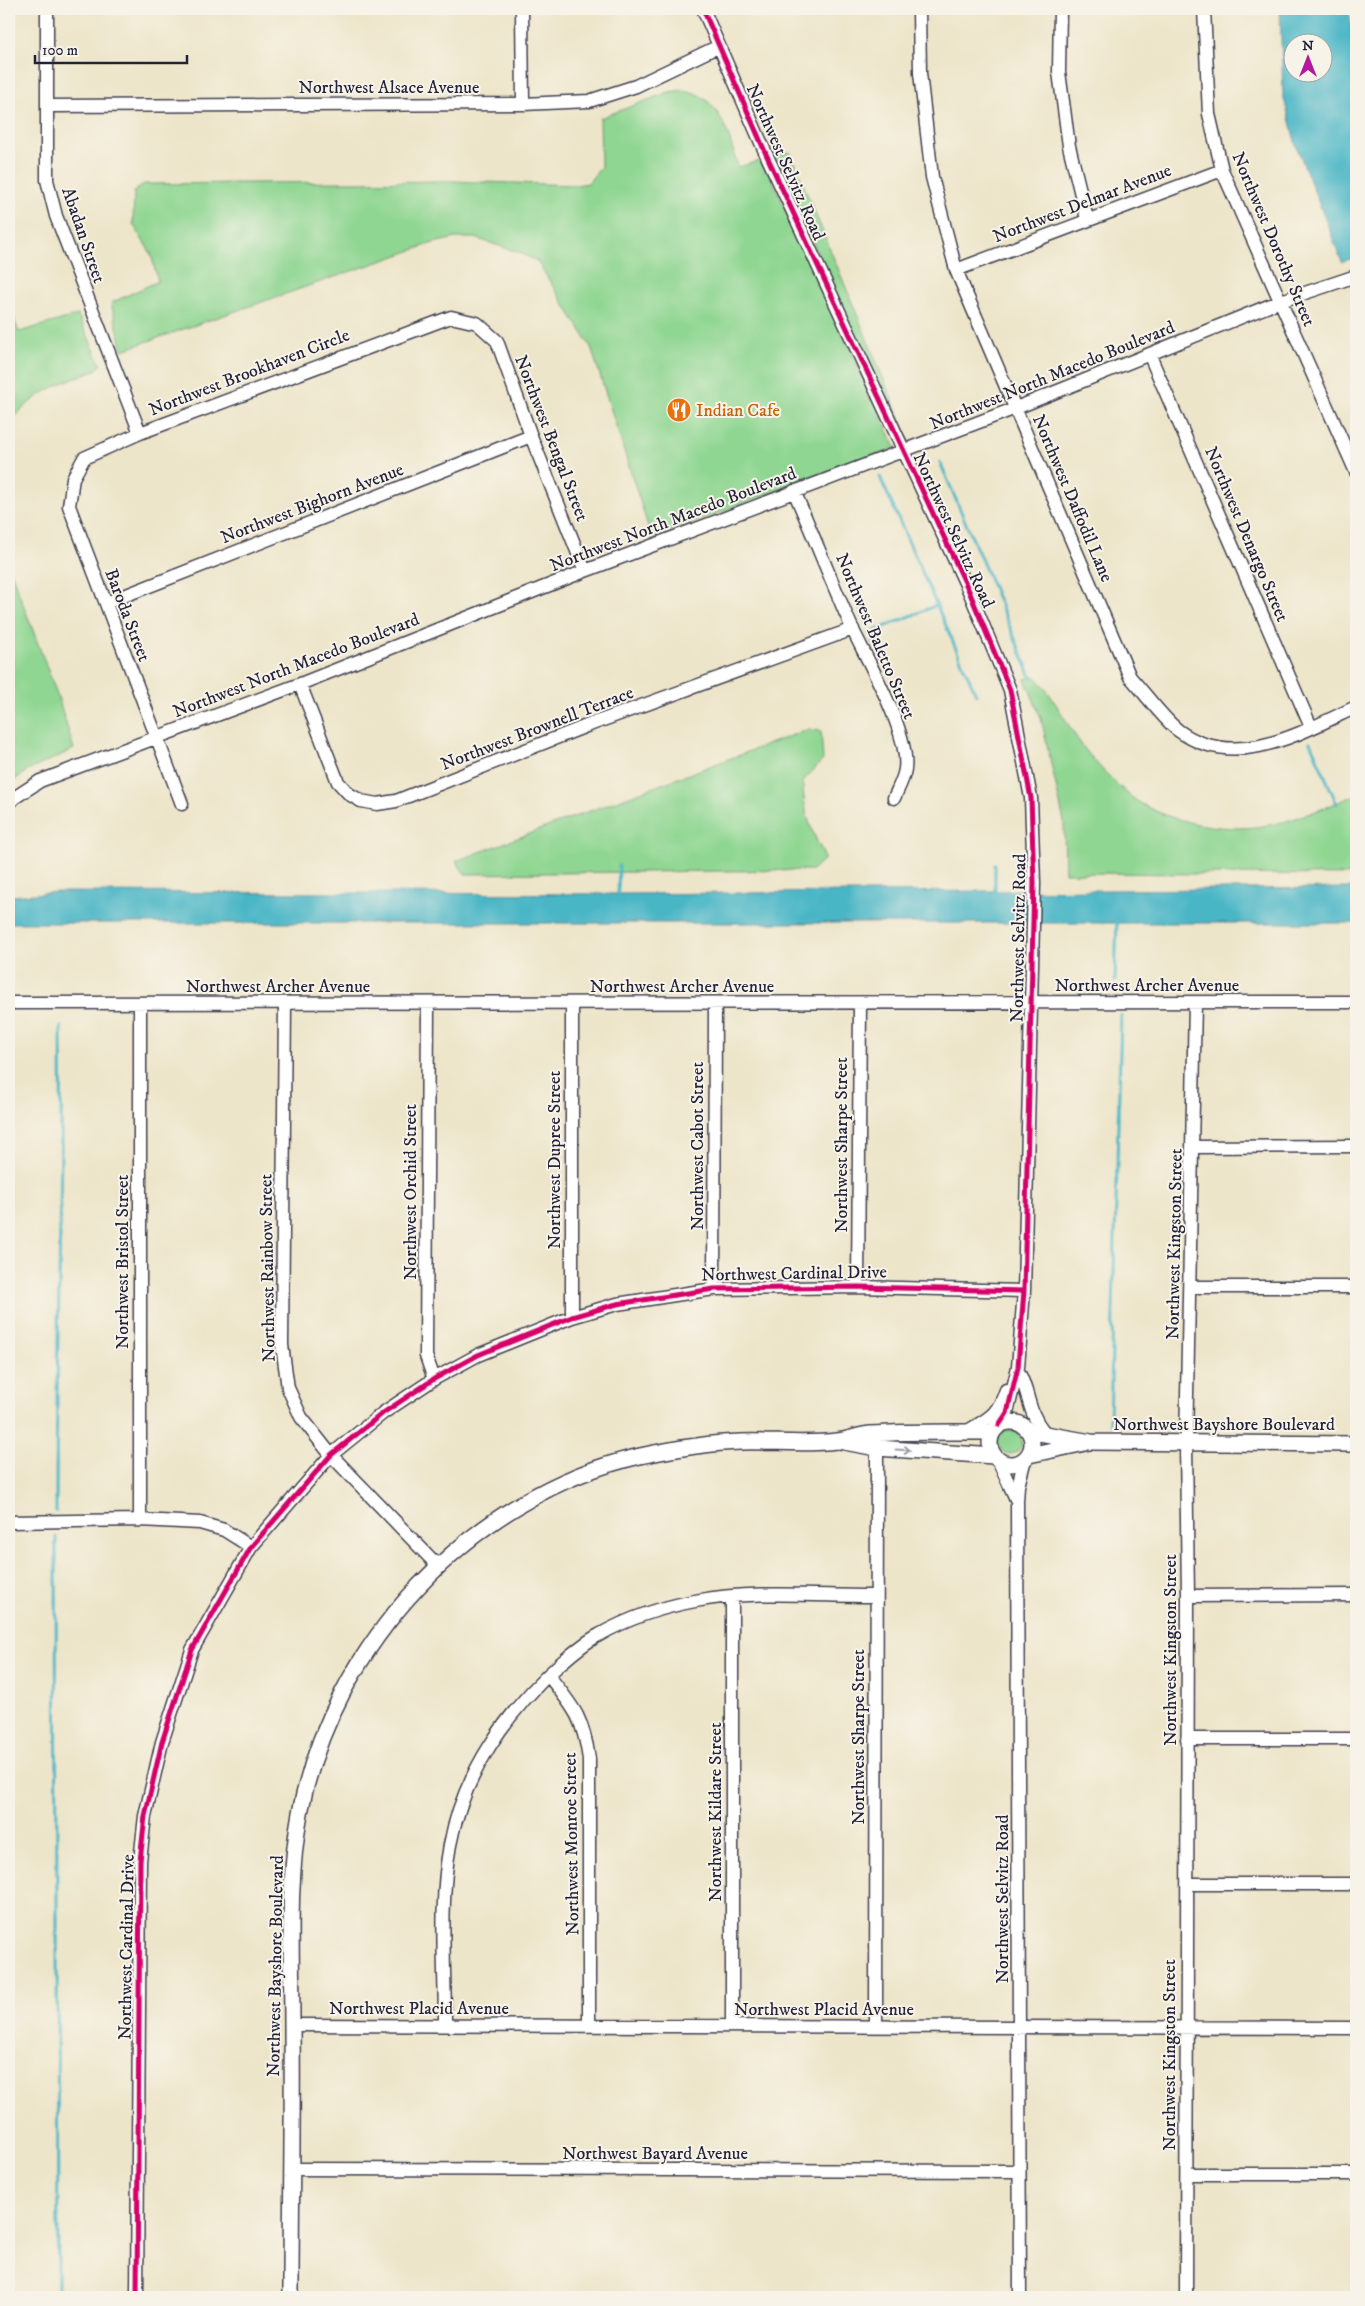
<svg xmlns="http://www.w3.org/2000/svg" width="1365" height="2306" viewBox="0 0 1365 2306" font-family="'IM FELL DW Pica',serif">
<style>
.green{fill:#8ed691;stroke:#587c66}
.water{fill:#4ab6c6;stroke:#366c80;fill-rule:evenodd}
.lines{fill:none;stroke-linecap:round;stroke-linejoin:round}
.stream{stroke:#4ab6c6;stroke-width:3}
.minor-casing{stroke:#403f50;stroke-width:15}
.major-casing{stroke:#403f50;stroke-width:18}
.minor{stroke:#fff;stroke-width:12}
.major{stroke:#fff;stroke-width:15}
.cycleway-casing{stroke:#f7f3e8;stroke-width:8}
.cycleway{stroke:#d6006c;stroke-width:5}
.oneway{stroke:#9c9ca7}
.labels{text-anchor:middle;stroke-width:4;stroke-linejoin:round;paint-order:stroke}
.street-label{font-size:18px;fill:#22223b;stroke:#f7f3e8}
.food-label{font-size:18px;fill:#c56008;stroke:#f7f3e8;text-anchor:start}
</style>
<rect width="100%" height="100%" fill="#f7f3e8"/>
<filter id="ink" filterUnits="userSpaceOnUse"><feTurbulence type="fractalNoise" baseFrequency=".02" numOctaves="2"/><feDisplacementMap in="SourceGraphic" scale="10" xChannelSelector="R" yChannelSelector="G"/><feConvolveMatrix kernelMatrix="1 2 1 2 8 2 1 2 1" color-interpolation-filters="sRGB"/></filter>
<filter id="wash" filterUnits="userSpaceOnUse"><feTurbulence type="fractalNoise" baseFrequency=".0096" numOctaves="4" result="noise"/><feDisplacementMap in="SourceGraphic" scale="20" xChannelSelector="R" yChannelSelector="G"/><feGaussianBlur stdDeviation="1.12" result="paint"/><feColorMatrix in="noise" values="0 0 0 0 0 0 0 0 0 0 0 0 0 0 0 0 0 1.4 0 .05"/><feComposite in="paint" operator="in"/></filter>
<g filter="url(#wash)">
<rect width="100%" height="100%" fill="#ede5c9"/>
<!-- green -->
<path class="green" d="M 683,90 C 720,95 729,136 738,167 L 763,160 L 896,448 L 797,483 L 652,539 L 591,347 L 537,261 L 518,252 L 475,238 L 456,238 L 433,243 L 123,350 L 111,303 L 158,281 L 151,254 L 133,224 L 134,192 L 144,184 L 451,181 L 577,185 L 588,183 L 601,167 L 600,118 L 669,92 Z
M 790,152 L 910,443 L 906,445 L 773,157 Z
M 9,306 L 19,332 L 78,315 L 101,365 L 96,370 C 56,385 38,390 9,423 Z
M 9,567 L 57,694 L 74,749 L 27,771 L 9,784 Z
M 1035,676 C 1055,697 1066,725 1084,748 C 1097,765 1113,781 1129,795 C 1160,821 1223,833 1263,826 C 1296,821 1325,807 1356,795 L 1356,875 L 1065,873 L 1064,822 L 1041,718 L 1025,679 Z
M 809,729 L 821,731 L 823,760 L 803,781 C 803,801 807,821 816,839 C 819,847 824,851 824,860 L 813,870 L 465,874 L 456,861 Z
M998 1442a12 12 0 1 1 24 0a12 12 0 1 1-24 0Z"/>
<!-- water -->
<path class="water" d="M 1280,9 L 1349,9 L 1356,71 L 1356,257 L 1342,262 L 1296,145 L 1283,95 ZM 1292,42 L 1322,42 L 1322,72 L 1292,72 Z
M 1356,888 L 1356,923 L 9,923 L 9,898 L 12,896 L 57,892 L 618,894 Z"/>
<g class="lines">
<!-- stream -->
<path class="stream" d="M 940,462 L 1032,679
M 880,477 L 976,694
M 858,605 L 867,625
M 870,633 L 937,605
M 873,640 L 883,662
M 1310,742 L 1337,804
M 995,890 L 995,864
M 618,894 L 619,866
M 1115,981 L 1117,919
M 1110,1423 L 1121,1015
M 56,1511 C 56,1350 63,1188 61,1027
M 56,1537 L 58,2290"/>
</g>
</g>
<g filter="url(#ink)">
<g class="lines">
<defs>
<path id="minor" d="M 47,9 L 47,180 L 56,216 L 140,433
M 522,9 L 523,104
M 703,9 L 766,154 L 969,591 L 1010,690 L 1031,798 L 1034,883 L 1024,1291 L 1018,1367 L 1007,1413 L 999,1425
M 919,9 L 920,73 L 932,177 L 956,270 L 1130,677 C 1144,692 1164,720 1179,731 C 1236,772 1302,732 1356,707
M 1060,9 L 1059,72 L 1069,146 L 1087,219
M 1204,9 L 1209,114 L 1222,170 L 1356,472
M 47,106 L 523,104 L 589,101 L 636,86 L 719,46
M 956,270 L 1222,170
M 1150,356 L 1311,727
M 794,491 C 814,537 832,583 852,628 C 867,660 910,734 905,769 C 904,778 898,789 894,798
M 106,603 L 531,436
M 300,684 L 338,782 L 349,794 L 361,801 L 377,804 L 396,801 L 589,725 L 853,629
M 9,804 L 14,798 L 40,781 L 300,684 L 585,571 L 1016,408 L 1281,301 L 1356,276
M 182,804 L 69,506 L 73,478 L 84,458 L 140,433 L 451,317 L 477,323 L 497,341 L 531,436 L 585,571
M 9,1003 L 1356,1002
M 285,1003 L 282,1345 L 288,1388 L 301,1417 L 331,1455 L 438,1566
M 428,1004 L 426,1356 L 434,1379
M 1194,1147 L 1356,1146
M 858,1287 L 860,1003
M 1190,1287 L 1356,1287
M 714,1289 L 715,1003
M 572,1317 L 572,1004
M 1019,1373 C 1030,1394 1027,1411 1044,1432
M 966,1432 C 988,1418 997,1417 1006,1390
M 998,1460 L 1016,1499
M 140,1520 L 140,1003
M 9,1522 L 140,1520 L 200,1523 L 224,1530 L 251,1547
M 1188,1596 L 1356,1595
M 548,1675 C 574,1708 583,1717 589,1759 L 589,2025
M 1187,1739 L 1356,1739
M 1187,1884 L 1356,1884
M 292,2025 L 1356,2028
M 445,2025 C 445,1966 439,1903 450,1845 C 463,1774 507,1711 560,1664 C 572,1654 585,1642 599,1635 C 627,1619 663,1607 695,1601 C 753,1590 816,1596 876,1596
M 732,2026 L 732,1597
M 876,2026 L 877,1448
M 291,2169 L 1019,2171
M 1187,2174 L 1356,2174
M 137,2297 L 140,1861 L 145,1816 L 162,1742 L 192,1650 L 251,1547 L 331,1455 L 383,1413 L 434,1379 L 478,1355 L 572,1317 L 617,1304 L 675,1295 L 714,1289 L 858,1287 L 1024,1291
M 1020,2297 L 1017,1501 L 1018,1486 L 1025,1459
M 1186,2297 L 1188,1596 L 1186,1444 L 1195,1003"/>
<path id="major" d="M990 1443a21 21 0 1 1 42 0a21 21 0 1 1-42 0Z
M 1028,1431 L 1091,1442 L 1356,1444
M 839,1441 L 877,1448 L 994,1456
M 1029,1455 L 1085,1443
M 291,2297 C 291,2206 293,2115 292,2024 C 292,1954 287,1882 300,1813 C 332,1645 472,1494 640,1456 C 673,1449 707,1443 741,1442 C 773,1441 806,1445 837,1441 C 848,1440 859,1435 870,1434 C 911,1431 953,1432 993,1432"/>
</defs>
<!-- minor casing -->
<use href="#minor" class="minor-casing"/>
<!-- major casing -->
<use href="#major" class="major-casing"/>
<!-- minor -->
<use href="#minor" class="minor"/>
<!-- major -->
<use href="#major" class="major"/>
<defs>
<path id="cycleway" d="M 703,9 L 766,154 L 969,591 L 1010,690 L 1031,798 L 1034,883 L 1024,1291 L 1018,1367 L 1007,1413 L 999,1425
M 137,2297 L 140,1861 L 145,1816 L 162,1742 L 192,1650 L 251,1547 L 331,1455 L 383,1413 L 434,1379 L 478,1355 L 572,1317 L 617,1304 L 675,1295 L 714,1289 L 858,1287 L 1024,1291"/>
</defs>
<!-- cycleway casing -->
<use href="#cycleway" class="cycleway-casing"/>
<!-- cycleway -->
<use href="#cycleway" class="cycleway"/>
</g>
<!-- one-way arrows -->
<defs><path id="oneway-shaft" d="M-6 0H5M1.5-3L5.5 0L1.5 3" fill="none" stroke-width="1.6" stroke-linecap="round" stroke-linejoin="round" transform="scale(1.25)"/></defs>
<use class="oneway" href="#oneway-shaft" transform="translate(903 1450) rotate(3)"/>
</g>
<!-- icons -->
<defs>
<symbol id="restaurant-disc" viewBox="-11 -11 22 22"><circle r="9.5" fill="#e8710a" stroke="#f7f3e8"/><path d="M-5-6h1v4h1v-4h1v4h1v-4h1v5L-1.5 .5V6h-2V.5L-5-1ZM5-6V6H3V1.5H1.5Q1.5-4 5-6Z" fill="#fff"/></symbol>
</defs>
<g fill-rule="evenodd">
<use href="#restaurant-disc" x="665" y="396" width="28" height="28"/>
</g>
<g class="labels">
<!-- street labels -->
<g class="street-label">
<text x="389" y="93">Northwest Alsace Avenue</text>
<text transform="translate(786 162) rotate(66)" y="6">Northwest Selvitz Road</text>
<text transform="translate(1082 203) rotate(-21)" y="6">Northwest Delmar Avenue</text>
<text transform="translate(84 235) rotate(71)" y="6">Abadan Street</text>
<text transform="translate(1274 239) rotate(67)" y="6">Northwest Dorothy Street</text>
<text transform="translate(249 372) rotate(-21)" y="6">Northwest Brookhaven Circle</text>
<text transform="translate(1052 375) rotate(-22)" y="6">Northwest North Macedo Boulevard</text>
<text transform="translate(552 438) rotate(69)" y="6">Northwest Bengal Street</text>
<text transform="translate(1073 498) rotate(67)" y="6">Northwest Daffodil Lane</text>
<text transform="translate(312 503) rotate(-21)" y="6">Northwest Bighorn Avenue</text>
<text transform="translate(673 519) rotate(-21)" y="6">Northwest North Macedo Boulevard</text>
<text transform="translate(954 530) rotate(65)" y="6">Northwest Selvitz Road</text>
<text transform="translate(1247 534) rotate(67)" y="6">Northwest Denargo Street</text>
<text transform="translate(128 615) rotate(69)" y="6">Baroda Street</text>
<text transform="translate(876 636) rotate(67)" y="6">Northwest Baletto Street</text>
<text transform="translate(296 665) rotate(-21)" y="6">Northwest North Macedo Boulevard</text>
<text transform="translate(537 728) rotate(-21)" y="6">Northwest Brownell Terrace</text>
<text transform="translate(1018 938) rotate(-89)" y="6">Northwest Selvitz Road</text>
<text x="1147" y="991">Northwest Archer Avenue</text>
<text x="278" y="992">Northwest Archer Avenue</text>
<text x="682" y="992">Northwest Archer Avenue</text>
<text transform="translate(841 1145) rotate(-90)" y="6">Northwest Sharpe Street</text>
<text transform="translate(697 1146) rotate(-90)" y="6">Northwest Cabot Street</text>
<text transform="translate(554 1160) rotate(-90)" y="6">Northwest Dupree Street</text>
<text transform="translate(410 1192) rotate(-90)" y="6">Northwest Orchid Street</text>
<text transform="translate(1174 1244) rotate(-89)" y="6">Northwest Kingston Street</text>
<text transform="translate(122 1262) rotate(-90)" y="6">Northwest Bristol Street</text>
<text transform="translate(267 1268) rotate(-91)" y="6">Northwest Rainbow Street</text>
<text transform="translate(794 1273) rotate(-1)" y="6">Northwest Cardinal Drive</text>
<text x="1224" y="1430">Northwest Bayshore Boulevard</text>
<text transform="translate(1170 1650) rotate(-90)" y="6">Northwest Kingston Street</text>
<text transform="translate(858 1737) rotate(-90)" y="6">Northwest Sharpe Street</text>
<text transform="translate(715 1812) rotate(-90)" y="6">Northwest Kildare Street</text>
<text transform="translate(571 1844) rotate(-91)" y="6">Northwest Monroe Street</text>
<text transform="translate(1002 1899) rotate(-90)" y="6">Northwest Selvitz Road</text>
<text transform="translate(126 1947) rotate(-89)" y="6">Northwest Cardinal Drive</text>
<text transform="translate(275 1966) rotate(-89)" y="6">Northwest Bayshore Boulevard</text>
<text x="419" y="2014">Northwest Placid Avenue</text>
<text x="824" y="2015">Northwest Placid Avenue</text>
<text transform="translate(1169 2055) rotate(-90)" y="6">Northwest Kingston Street</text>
<text x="655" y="2159">Northwest Bayard Avenue</text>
</g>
<!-- food labels -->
<g class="food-label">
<text x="696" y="416">Indian Cafe</text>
</g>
</g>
<!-- margin -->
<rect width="1365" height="2306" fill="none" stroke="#f7f3e8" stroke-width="30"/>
<!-- north arrow -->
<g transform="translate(1308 58)"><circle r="24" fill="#f7f3e8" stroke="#a29fa3"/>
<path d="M0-4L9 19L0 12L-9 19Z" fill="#b5179e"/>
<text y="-8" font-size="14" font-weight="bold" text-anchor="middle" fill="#22223b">N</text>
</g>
<!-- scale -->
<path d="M35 55v8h152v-8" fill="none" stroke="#22223b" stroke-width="2.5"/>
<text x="42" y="55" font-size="15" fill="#22223b" stroke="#f7f3e8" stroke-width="4" paint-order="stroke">100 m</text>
</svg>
